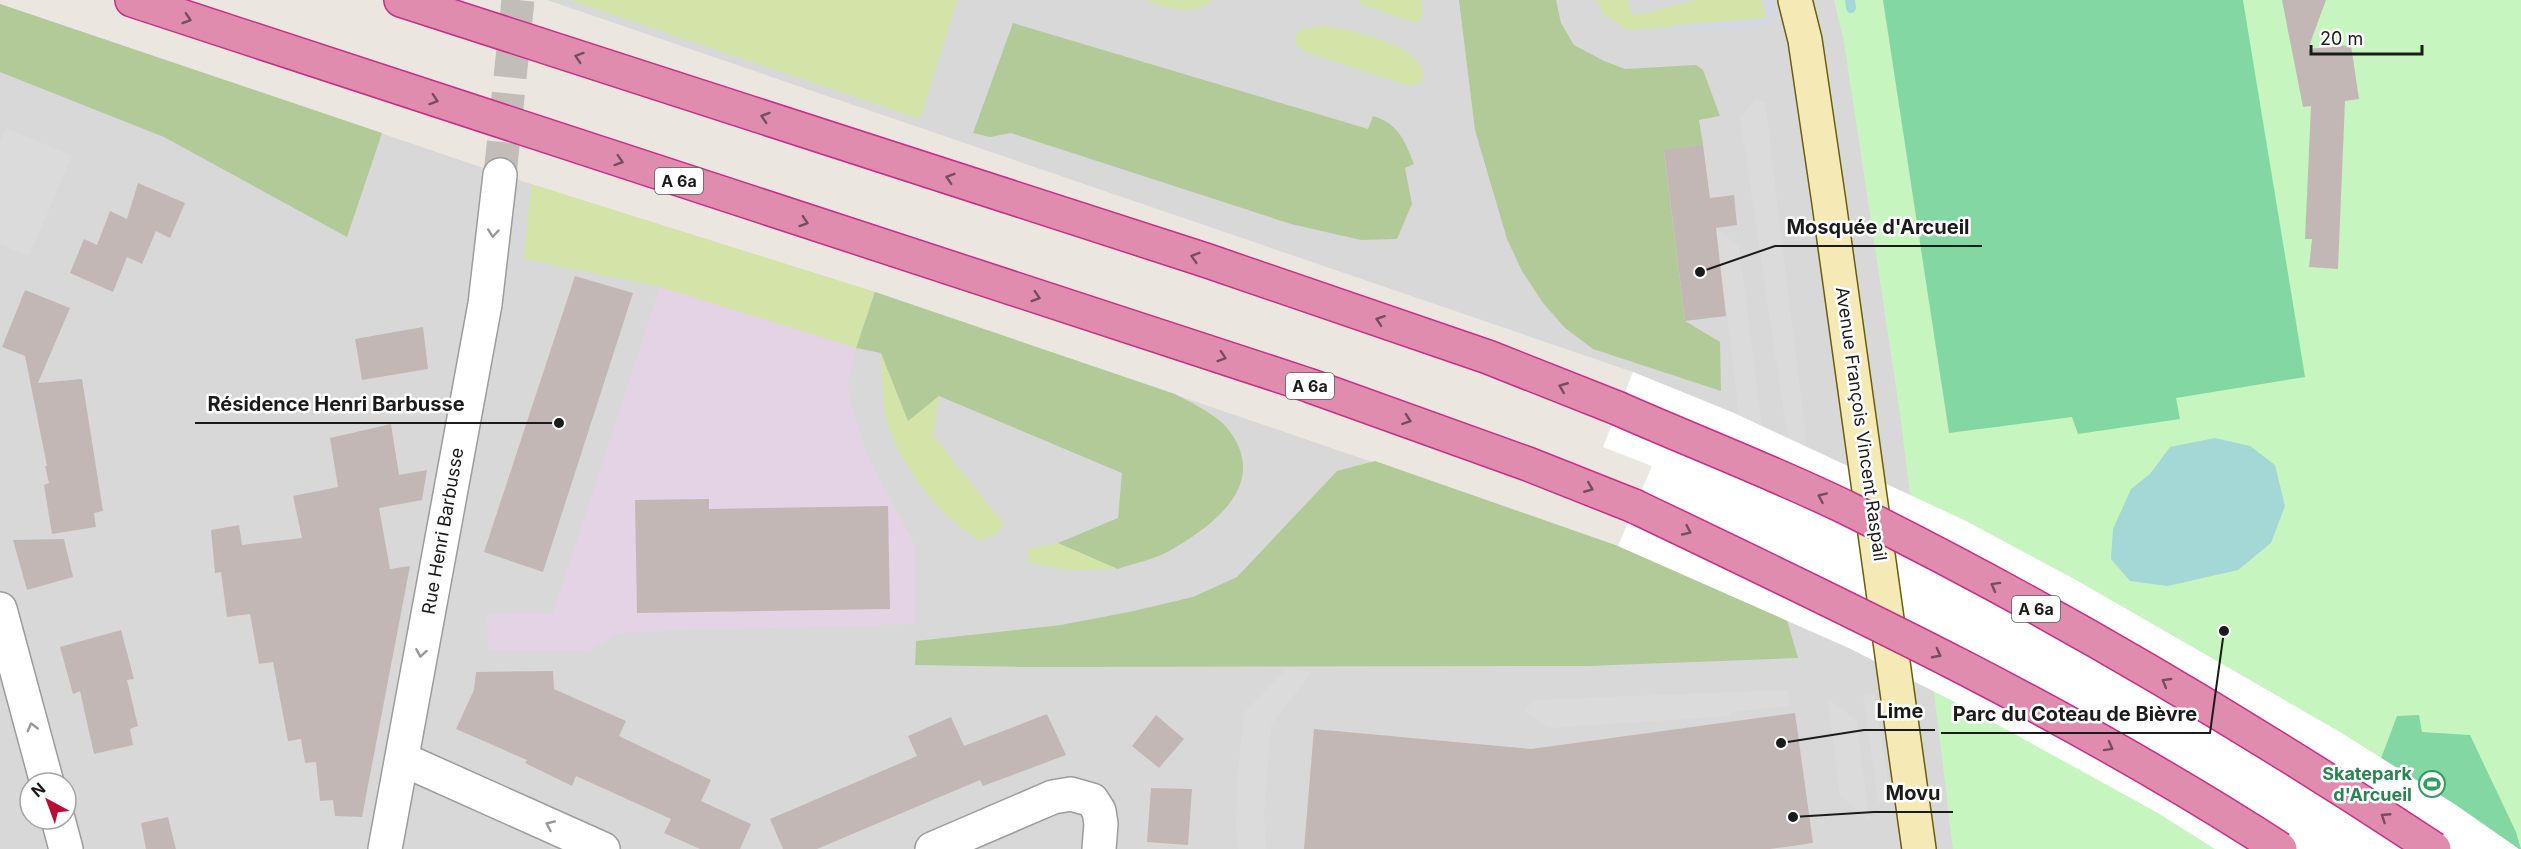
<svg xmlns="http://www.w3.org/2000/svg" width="2521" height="849" viewBox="0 0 2521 849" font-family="Inter,sans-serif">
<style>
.residential{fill:#d9d8d8;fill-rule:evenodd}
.industrial{fill:#e4d3e5}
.grass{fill:#d4e4a9}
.forest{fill:#b2c998}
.park{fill:#c7f5bf}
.pitch{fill:#83d7a3}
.parking{fill:#dbdbdb}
.plaza{fill:#d5d8e2}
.water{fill:#a3d8d7}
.pier{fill:#fff}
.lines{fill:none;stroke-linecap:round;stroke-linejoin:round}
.stream{stroke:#a3d8d7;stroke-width:10}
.building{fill:#c3b7b5}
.tertiary-tunnel{stroke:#c2bdb9;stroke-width:33;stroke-dasharray:33 16;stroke-linecap:butt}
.minor-casing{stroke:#9c9c9c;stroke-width:36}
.tertiary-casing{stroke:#9c9c9c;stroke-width:36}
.secondary-casing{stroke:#695e0b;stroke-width:36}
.motorway-casing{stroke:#cb2d88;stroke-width:36}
.minor{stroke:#fff;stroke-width:33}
.tertiary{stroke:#fff;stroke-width:33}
.secondary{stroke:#f5eab6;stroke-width:33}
.motorway{stroke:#e08caf;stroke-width:33}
.motorway-bridge-casing{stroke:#cb2d88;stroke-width:36;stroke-linecap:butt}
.motorway-bridge{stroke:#e08caf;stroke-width:33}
.oneway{stroke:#744e5e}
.oneway2{stroke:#989898}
.labels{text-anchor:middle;stroke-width:5;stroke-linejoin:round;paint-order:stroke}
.shield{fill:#fff;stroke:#5f5f5f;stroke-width:1.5}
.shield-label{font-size:16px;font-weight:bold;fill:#1b1b1b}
.street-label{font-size:18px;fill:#1b1b1b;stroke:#fff}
.leisure-label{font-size:18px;font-weight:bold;fill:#27864d;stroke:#fff;text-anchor:end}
.leader{fill:none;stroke:#1b1b1b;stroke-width:2}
.callout-dot{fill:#1b1b1b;stroke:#fff;stroke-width:2}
.callout-label{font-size:20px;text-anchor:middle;font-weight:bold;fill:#1b1b1b;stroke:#fff;stroke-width:5;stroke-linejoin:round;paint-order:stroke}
</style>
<rect width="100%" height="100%" fill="#ece6e1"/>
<!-- residential -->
<path class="residential" d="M 547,0 L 2521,0 L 2521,849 L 1834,461 L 1734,413 L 1633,372 Z
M 0,4 L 531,184 L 875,292 L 1618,546 L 1849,648 L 1980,715 L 2215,849 L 0,849 ZM 30,783 L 66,783 L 66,819 L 30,819 Z"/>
<!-- industrial -->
<path class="industrial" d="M 660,287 L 856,348 L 848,382 L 850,403 L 868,456 L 915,546 L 915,624 L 624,632 L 587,650 L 488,650 L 487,615 L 553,614 Z"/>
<!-- grass -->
<path class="grass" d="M 570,0 L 957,0 L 920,119 Z
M 1145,0 L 1213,0 C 1190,18 1170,8 1145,0 Z
M 1359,0 L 1421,0 L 1422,17 L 1415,23 L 1361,4 Z
M 1597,0 L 1627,0 L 1632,16 L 1697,0 L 1761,0 L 1767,18 L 1628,30 L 1603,14 Z
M 1326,26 C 1348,29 1434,48 1422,82 L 1409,86 L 1303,51 L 1296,45 L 1296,34 L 1302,29 Z
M 531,184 L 875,292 L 856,348 L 660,287 L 524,259 Z
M 881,353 L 908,420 L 939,396 L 933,436 L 1004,524 L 994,536 L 979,540 C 936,514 897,462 885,413 C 881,394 882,372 881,353 Z
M 1058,543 L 1118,569 L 1065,570 L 1029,562 L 1027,549 Z"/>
<!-- forest -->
<path class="forest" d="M 1459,0 L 1556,0 L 1561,23 L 1574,45 L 1604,61 L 1625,69 L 1696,65 L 1703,70 L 1720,116 L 1699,120 L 1703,145 L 1664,151 L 1685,321 L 1720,342 L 1721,391 L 1593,349 L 1565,328 L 1543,303 L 1522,271 L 1507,239 L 1475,130 Z
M 0,4 L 382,133 L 347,237 L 164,137 L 0,72 Z
M 1013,23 L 1368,129 L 1373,116 C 1398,123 1405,141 1414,164 L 1405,168 L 1412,204 L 1397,239 L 1361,240 L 1291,224 L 1011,133 L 990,137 L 973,133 Z
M 875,292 L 1175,394 C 1193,404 1219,415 1231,433 C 1268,486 1212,526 1171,550 C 1155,559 1135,563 1118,569 L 1058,543 L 1118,518 L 1122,473 L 939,396 L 908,421 L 881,353 L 856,348 Z
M 1375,461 L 1618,546 L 1763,609 L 1787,620 L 1798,658 L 1587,666 L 1026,667 L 915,665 L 916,641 L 1061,625 L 1129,612 L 1193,597 L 1237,577 L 1337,471 Z"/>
<!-- park -->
<path class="park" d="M 1834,0 L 2521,0 L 2521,849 L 1953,849 L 1900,414 L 1844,42 Z"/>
<!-- pitch -->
<path class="pitch" d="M 1883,0 L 2243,0 L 2305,377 L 2176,398 L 2180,419 L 2078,434 L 2072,417 L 1949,433 Z
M 2419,715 L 2422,732 L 2470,735 L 2516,832 L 2521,849 L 2347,849 L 2397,716 Z"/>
<!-- parking -->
<path class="parking" d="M 1756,99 L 1765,103 L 1826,604 L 1813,609 L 1740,117 Z
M 6,128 L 72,156 L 29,256 L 0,244 L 0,143 Z
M 1716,228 L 1739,247 L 1787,620 L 1763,609 Z
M 1289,667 L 1311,673 L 1271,725 L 1264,814 L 1266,849 L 1239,849 L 1236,828 L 1237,781 L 1244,713 Z
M 1788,690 L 1789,706 L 1730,712 L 1731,716 L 1548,728 L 1525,712 L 1533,700 Z
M 1874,693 L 1891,801 L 1878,802 L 1863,695 Z
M 1828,699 L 1857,721 L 1869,819 L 1840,796 Z"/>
<!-- plaza -->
<path class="plaza" d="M 1762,0 L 1774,0 L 1777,14 L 1767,25 L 1761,27 L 1674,30 L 1672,26 L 1766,18 Z"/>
<!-- water -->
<path class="water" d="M 2215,438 L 2250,446 L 2275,465 L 2285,506 L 2271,543 L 2238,570 L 2168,586 L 2130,581 L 2111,559 L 2113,529 L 2131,489 L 2150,474 L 2170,447 Z"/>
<!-- pier -->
<path class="pier" d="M 1633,372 L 1734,413 L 1966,521 L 2076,580 L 2340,732 L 2456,805 L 2519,849 L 2215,849 L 2158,813 L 1980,715 L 1849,648 L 1618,546 L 1652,466 L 1603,447 Z"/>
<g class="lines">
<!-- stream -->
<path class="stream" d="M 1850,0 L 1851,8"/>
</g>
<!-- building -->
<path class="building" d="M 2282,0 L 2326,0 L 2308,49 L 2351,45 L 2359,99 L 2345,101 L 2338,269 L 2309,267 L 2312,239 L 2305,239 L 2311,106 L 2303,107 Z
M 1703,145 L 1710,198 L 1734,195 L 1737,225 L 1716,228 L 1726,316 L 1685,321 L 1664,150 Z
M 138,183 L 185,203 L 170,238 L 156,231 L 142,264 L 127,257 L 113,292 L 70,273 L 84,239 L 97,245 L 110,211 L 127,219 Z
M 575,276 L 633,293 L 543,572 L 484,552 Z
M 25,290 L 70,308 L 38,383 L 82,379 L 103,511 L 94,513 L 96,527 L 52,534 L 44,485 L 49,483 L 45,466 L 47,466 L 25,356 L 2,347 Z
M 423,327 L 428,369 L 362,380 L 355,339 Z
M 391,424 L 399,475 L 427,470 L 422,500 L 379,508 L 390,569 L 410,566 L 362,817 L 335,816 L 333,800 L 320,801 L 316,762 L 305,763 L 301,739 L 288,741 L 273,662 L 259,664 L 250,614 L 227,617 L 221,572 L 215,573 L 211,530 L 239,525 L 242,545 L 302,538 L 293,496 L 338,487 L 330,438 Z
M 709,499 L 709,509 L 888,506 L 890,609 L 637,613 L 635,500 Z
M 64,539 L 73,577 L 27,590 L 13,540 Z
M 121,630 L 134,679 L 127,680 L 138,726 L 130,729 L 133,745 L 94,754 L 80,691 L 73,694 L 60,647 Z
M 553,671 L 554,689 L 626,721 L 619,736 L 711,780 L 701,801 L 751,824 L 740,849 L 700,849 L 664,833 L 671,819 L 576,776 L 572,786 L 525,763 L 527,760 L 456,729 L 474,690 L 476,672 Z
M 1795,713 L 1813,843 L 1770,849 L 1304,849 L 1314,729 L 1531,749 Z
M 1047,714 L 1066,755 L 983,786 L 980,780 L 817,849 L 783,849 L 770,819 L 917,756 L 908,736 L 951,717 L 964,746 Z
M 1156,715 L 1184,739 L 1159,768 L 1132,746 Z
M 1151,788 L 1192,789 L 1188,845 L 1147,842 Z
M 168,817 L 176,849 L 146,849 L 141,823 Z"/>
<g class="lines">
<!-- tertiary-tunnel -->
<path class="tertiary-tunnel" d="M 500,175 L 518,0"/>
<defs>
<path id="minor" d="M 0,609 L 47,783
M 402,759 L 603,849
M 58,819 L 66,849
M 932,849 L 1053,797 L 1071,794 L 1092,800 L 1099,811 L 1101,824 L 1099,849"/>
<path id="tertiary" d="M 385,849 L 485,304 L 500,175"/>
<path id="secondary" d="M 1795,0 L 1805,40 L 1829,203 L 1919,849"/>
<path id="motorway" d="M 132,0 L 1308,385 L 1528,464 L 1634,506
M 401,0 L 1205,260 L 1488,357 L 1617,408"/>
</defs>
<!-- minor casing -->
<use href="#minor" class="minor-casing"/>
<!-- tertiary casing -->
<use href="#tertiary" class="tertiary-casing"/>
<!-- secondary casing -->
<use href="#secondary" class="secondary-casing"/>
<!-- motorway casing -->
<use href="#motorway" class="motorway-casing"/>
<!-- minor -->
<use href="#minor" class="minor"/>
<!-- tertiary -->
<use href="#tertiary" class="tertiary"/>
<!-- secondary -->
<use href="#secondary" class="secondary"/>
<!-- motorway -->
<use href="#motorway" class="motorway"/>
<defs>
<path id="motorway-bridge" d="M 1617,408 C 1694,442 1773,472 1849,509 C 2051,609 2246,725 2434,849
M 1634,506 C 1854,611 2075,716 2280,849"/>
</defs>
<!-- motorway-bridge casing -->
<use href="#motorway-bridge" class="motorway-bridge-casing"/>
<!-- motorway-bridge -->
<use href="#motorway-bridge" class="motorway-bridge"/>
</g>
<!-- one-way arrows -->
<defs><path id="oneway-chevron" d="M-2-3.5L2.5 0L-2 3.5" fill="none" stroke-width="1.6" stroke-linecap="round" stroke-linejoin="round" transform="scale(1.5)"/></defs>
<g class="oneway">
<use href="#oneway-chevron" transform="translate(187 19) rotate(18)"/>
<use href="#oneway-chevron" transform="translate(579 57) rotate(-162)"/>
<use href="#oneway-chevron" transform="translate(434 100) rotate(18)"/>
<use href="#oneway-chevron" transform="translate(765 117) rotate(-162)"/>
<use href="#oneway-chevron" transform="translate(619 161) rotate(18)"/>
<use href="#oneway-chevron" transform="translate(950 178) rotate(-162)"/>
<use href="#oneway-chevron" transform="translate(804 222) rotate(18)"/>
<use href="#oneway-chevron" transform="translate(1195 257) rotate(-163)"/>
<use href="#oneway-chevron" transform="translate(1036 297) rotate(18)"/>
<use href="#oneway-chevron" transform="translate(1380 320) rotate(-161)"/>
<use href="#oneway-chevron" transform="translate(1222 357) rotate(18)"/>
<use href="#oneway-chevron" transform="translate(1563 387) rotate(-158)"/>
<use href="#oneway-chevron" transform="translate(1407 420) rotate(19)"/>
<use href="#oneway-chevron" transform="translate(1589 488) rotate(22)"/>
<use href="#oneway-chevron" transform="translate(1822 497) rotate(-156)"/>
<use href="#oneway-chevron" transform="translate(1687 531) rotate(25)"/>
<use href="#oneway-chevron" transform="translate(1995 586) rotate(-151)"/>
<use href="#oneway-chevron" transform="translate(1937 654) rotate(28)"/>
<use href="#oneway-chevron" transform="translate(2166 682) rotate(-150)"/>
<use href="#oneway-chevron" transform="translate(2109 747) rotate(29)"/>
<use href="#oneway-chevron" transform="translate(2385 817) rotate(-147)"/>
</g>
<g class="oneway2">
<use href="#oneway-chevron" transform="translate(493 233) rotate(96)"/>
<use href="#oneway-chevron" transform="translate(421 653) rotate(100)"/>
<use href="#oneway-chevron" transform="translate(32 727) rotate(-105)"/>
<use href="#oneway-chevron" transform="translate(550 825) rotate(-156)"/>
</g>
<!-- icons -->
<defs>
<symbol id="stadium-ring" viewBox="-11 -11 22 22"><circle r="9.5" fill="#fff" stroke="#2e9e5b" stroke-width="1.5"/><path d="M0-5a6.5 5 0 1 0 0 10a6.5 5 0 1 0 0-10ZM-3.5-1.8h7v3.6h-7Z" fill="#2e9e5b"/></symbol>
</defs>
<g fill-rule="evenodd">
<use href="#stadium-ring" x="2417" y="769" width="30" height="30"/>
</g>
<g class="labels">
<!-- shield labels -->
<g class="shield">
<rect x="655" y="168" width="48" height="26" rx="4.5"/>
<rect x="1286" y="373" width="48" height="26" rx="4.5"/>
<rect x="2012" y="596" width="48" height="26" rx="4.5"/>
</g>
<g class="shield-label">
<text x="679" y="187">A 6a</text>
<text x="1310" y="392">A 6a</text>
<text x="2036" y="615">A 6a</text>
</g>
<!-- street labels -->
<g class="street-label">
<text transform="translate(1861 424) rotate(82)" y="6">Avenue François Vincent Raspail</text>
<text transform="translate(443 531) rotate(-80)" y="6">Rue Henri Barbusse</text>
</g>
<!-- leisure labels -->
<g class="leisure-label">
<text x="2412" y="780">Skatepark<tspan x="2412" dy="21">d'Arcueil</tspan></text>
</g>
</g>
<!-- callouts -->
<path class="leader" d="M1700 272L1775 246H1982M559 423L476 423H195M1781 743L1864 730H1935M2224 631L2210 733H1941M1793 817L1874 812H1953"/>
<g class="callout-dot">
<circle cx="1700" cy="272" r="6"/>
<circle cx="559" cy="423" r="6"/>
<circle cx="1781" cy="743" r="6"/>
<circle cx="2224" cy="631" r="6"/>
<circle cx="1793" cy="817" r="6"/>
</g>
<g class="callout-label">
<text x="1878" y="234">Mosquée d'Arcueil</text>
<text x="336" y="411">Résidence Henri Barbusse</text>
<text x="1900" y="718">Lime</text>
<text x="2075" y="721">Parc du Coteau de Bièvre</text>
<text x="1913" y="800">Movu</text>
</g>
<!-- north arrow -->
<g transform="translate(48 801) rotate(319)"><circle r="28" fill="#ffffff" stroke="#a4a4a4" stroke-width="1.5"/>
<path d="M0-4.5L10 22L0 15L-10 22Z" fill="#ba0c34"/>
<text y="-9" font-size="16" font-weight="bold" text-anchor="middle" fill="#1b1b1b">N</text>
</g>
<!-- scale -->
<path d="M2311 45v9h111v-9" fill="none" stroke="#1b1b1b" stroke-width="3"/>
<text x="2320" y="45" font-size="18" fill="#1b1b1b" stroke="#ffffff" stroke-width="4.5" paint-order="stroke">20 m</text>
</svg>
